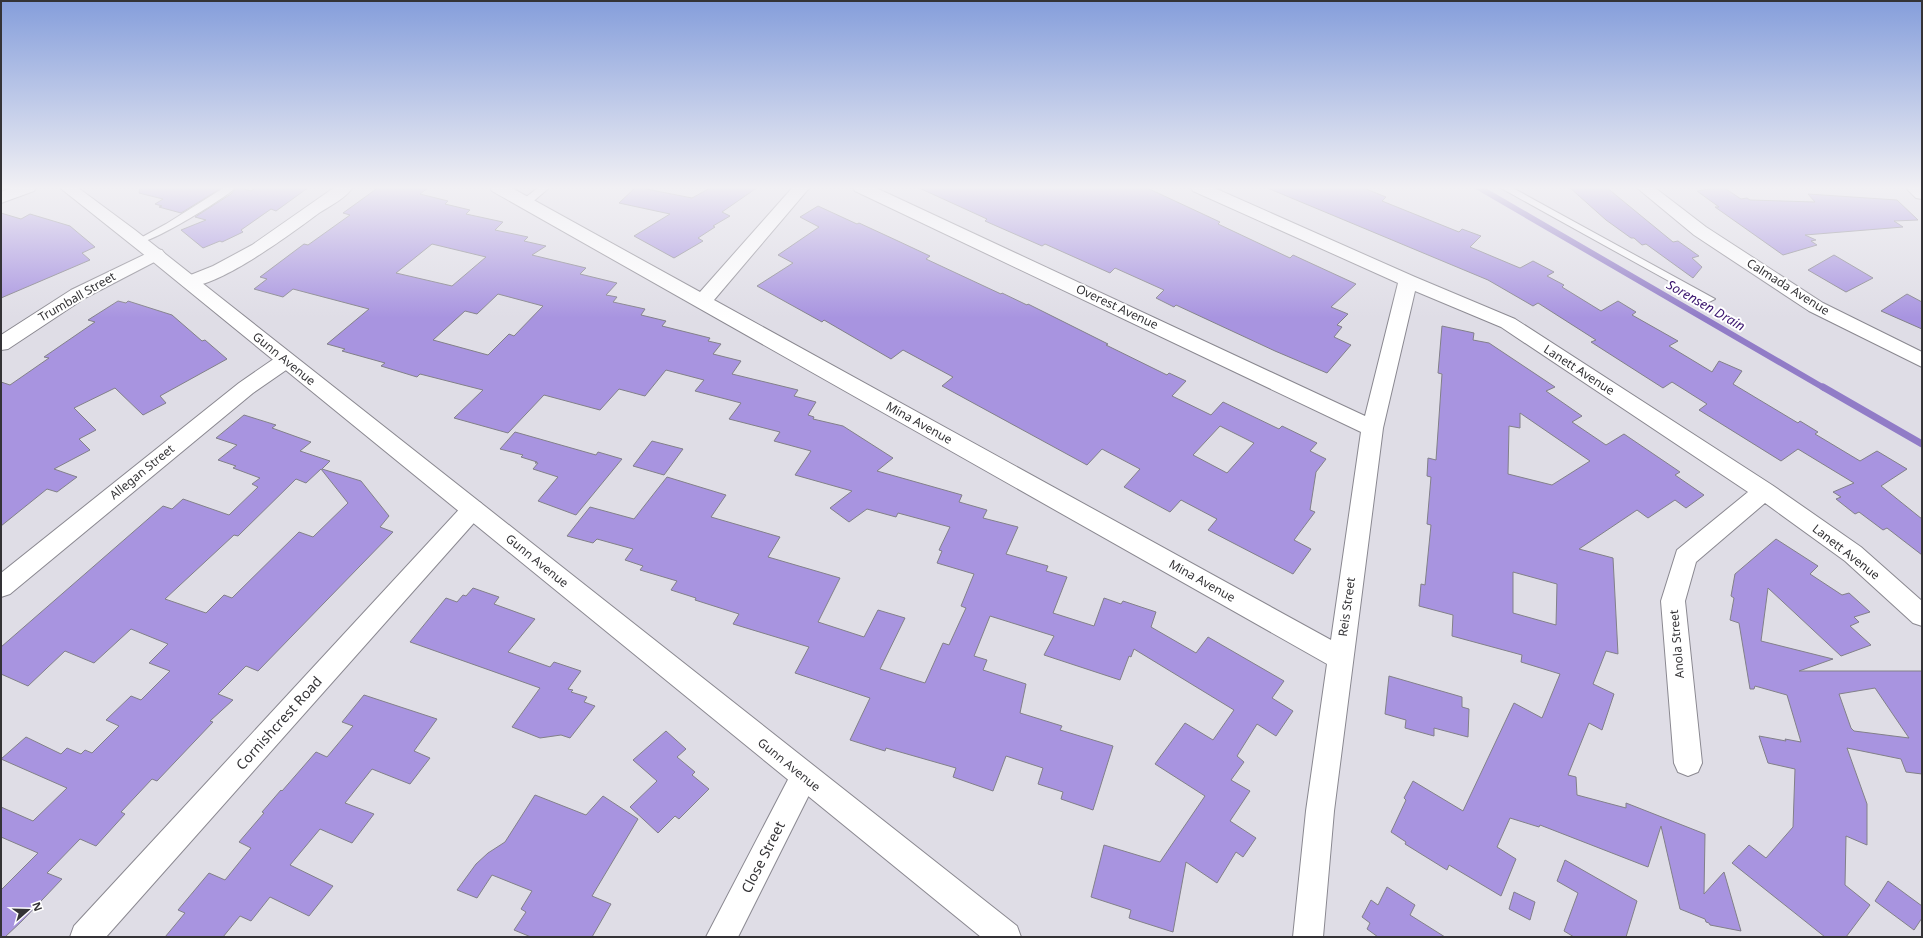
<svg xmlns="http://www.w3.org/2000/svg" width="1923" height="938" viewBox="0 0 1923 938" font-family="'Noto Sans',sans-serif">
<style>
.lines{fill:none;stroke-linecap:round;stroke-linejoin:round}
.stream-far1{stroke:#917cc7;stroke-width:6}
.stream{stroke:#917cc7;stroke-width:7}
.building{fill:#a894e0;stroke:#828089;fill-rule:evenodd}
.service-casing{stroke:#8a8890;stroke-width:2}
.minor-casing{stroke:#8a8890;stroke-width:2}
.tertiary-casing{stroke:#8a8890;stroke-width:2}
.service{fill:#fff;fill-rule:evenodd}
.minor{fill:#fff;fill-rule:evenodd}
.tertiary{fill:#fff;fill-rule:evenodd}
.labels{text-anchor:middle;stroke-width:4;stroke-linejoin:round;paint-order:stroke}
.street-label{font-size:12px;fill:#343336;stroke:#fff}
.water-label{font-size:13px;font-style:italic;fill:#39136d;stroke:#fff}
.near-street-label{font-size:14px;fill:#343336;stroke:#fff}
</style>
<rect width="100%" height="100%" fill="#dfdde6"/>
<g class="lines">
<!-- stream-far1 -->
<path class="stream-far1" d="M 1478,187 L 1824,388"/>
<!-- stream -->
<path class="stream" d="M 1823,387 L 1922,444"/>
</g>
<!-- building -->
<path class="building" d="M 140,187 L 223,187 L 181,213 L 159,207 L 162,206 L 155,204 L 163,199 L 139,193 Z
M 237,187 L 251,191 L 257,187 L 309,187 L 276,211 L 271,209 L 241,230 L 243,232 L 222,242 L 220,241 L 203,248 L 181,230 L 206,220 L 195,217 L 231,194 Z
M 379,187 L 429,187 L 420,194 L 448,201 L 445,204 L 470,210 L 466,214 L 503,222 L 495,230 L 528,237 L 524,241 L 546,246 L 532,255 L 586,268 L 580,274 L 617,283 L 606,295 L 617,297 L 613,302 L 645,309 L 641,315 L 666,321 L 662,326 L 710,338 L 708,341 L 721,344 L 713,354 L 741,361 L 732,374 L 798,390 L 794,396 L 816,402 L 808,415 L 814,417 L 813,419 L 843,426 L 893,458 L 877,471 L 962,495 L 959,502 L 987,510 L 983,518 L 1018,527 L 1006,554 L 1048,566 L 1046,571 L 1067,577 L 1053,613 L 1094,626 L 1104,598 L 1121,604 L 1123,601 L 1156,612 L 1151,627 L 1196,653 L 1208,637 L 1284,681 L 1272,698 L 1293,711 L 1276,736 L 1257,724 L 1237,756 L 1244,762 L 1231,780 L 1250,791 L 1230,821 L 1256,838 L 1243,857 L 1236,852 L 1217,883 L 1186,862 L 1173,932 L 1129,918 L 1131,910 L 1091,897 L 1104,845 L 1160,862 L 1205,796 L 1155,764 L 1185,723 L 1213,740 L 1234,710 L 1134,649 L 1131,657 L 1129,656 L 1120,680 L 1044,655 L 1054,636 L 990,616 L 974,656 L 987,660 L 983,670 L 1026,684 L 1020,713 L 1062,726 L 1060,730 L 1113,746 L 1093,810 L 1061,799 L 1063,792 L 1038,784 L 1043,768 L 1006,756 L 993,791 L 953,777 L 956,768 L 886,748 L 885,751 L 850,740 L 870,698 L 795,673 L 809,647 L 733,624 L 739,614 L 695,600 L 696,598 L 671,590 L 677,581 L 640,570 L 643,566 L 625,560 L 633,549 L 597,539 L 593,543 L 567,536 L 590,507 L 634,519 L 667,477 L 726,495 L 711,517 L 780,537 L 768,557 L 840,578 L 818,622 L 864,637 L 878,610 L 905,618 L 880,669 L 925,683 L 943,643 L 949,645 L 966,608 L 961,606 L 974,574 L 937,563 L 942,551 L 939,550 L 950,527 L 898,513 L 896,517 L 867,509 L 849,522 L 830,508 L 852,491 L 795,475 L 811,451 L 774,441 L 780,432 L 729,419 L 741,403 L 695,391 L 704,380 L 666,370 L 645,396 L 619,389 L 600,410 L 544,395 L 508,433 L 454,418 L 483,390 L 420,374 L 417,377 L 381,366 L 385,363 L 342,351 L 345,349 L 327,344 L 369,309 L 293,289 L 283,297 L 254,289 L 267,279 L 260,277 L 304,244 L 308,245 L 350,215 L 343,213 ZM 432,244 L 486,257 L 452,286 L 396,273 ZM 498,294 L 543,306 L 514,336 L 509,334 L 488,355 L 433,340 L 465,311 L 477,314 Z
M 636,187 L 692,198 L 712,187 L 758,187 L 722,212 L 730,216 L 713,226 L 715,227 L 698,238 L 703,241 L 674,258 L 634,236 L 670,214 L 619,203 Z
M 917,187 L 1145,187 L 1220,222 L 1218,224 L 1290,258 L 1293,255 L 1356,284 L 1331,307 L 1348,314 L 1337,325 L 1342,327 L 1334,337 L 1351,345 L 1327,373 L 1275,351 L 1176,305 L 1174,307 L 1156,298 L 1164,290 L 1115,268 L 1110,273 L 1045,244 L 1042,246 L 985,221 L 987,219 Z
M 1265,187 L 1361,187 L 1386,197 L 1382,201 L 1459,232 L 1462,229 L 1481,236 L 1470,247 L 1520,268 L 1533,261 L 1554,272 L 1547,276 L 1564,285 L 1562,287 L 1601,311 L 1618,301 L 1636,312 L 1632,315 L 1678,341 L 1669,346 L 1712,372 L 1719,361 L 1742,371 L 1733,384 L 1798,423 L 1800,421 L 1818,432 L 1815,434 L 1860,461 L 1877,451 L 1907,469 L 1881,486 L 1922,519 L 1922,555 L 1887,528 L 1883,530 L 1859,512 L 1855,514 L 1836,499 L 1841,497 L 1833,492 L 1854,483 L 1798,449 L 1781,461 L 1699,410 L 1707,404 L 1672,382 L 1663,388 L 1591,342 L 1596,340 L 1538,303 L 1533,306 L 1488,280 Z
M 1569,187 L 1606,187 L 1673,242 L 1678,241 L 1699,256 L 1692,258 L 1702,267 L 1693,278 L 1646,244 L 1642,245 L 1634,238 L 1631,238 L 1606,220 Z
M 1723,187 L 1741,199 L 1747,198 L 1750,200 L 1815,202 L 1808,194 L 1897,200 L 1918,220 L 1894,221 L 1903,227 L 1805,235 L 1816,240 L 1811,241 L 1817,245 L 1783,255 L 1715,207 L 1719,207 L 1697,191 Z
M 818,206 L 857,224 L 859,223 L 898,241 L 930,256 L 926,259 L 1001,294 L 1002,293 L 1027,305 L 1028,304 L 1108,344 L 1106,345 L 1167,375 L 1169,373 L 1186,381 L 1172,396 L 1211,415 L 1223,402 L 1279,429 L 1282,426 L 1317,443 L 1310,451 L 1326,459 L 1316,472 L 1310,510 L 1315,512 L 1294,540 L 1311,549 L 1293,574 L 1208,530 L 1217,519 L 1181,500 L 1170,512 L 1124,487 L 1140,469 L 1102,449 L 1087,465 L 942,386 L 953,377 L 903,350 L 891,359 L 824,320 L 822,322 L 757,286 L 793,263 L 778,255 L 819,227 L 800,217 ZM 1220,426 L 1254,443 L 1227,473 L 1193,455 Z
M 1,213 L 21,219 L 30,214 L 70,226 L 95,247 L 82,253 L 90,260 L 1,298 Z
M 1834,255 L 1873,278 L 1846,292 L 1808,270 Z
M 1907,294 L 1922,302 L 1922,329 L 1881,311 Z
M 118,301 L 126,303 L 128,301 L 172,315 L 202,341 L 205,340 L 227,359 L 160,396 L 166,403 L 143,415 L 115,388 L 74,408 L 96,430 L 79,439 L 90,450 L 54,469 L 77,477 L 57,492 L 47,489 L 1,526 L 1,382 L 10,385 L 49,358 L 44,357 L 95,322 L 88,320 Z
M 1442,326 L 1474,333 L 1473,340 L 1489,343 L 1555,387 L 1546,391 L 1582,416 L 1572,422 L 1606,445 L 1624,434 L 1680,472 L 1675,475 L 1704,495 L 1686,508 L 1675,500 L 1648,518 L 1637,510 L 1579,549 L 1613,558 L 1618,654 L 1606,651 L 1593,684 L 1614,694 L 1602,730 L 1589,723 L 1568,775 L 1576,777 L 1577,795 L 1626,808 L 1626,803 L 1705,834 L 1704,894 L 1724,872 L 1741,931 L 1710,925 L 1709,923 L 1706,922 L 1705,919 L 1680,909 L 1661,826 L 1648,867 L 1540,825 L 1539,827 L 1510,818 L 1497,847 L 1516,859 L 1501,896 L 1449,865 L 1447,870 L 1405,844 L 1406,842 L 1391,832 L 1406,800 L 1404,798 L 1413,781 L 1463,811 L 1514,703 L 1542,718 L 1560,674 L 1521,662 L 1522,655 L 1452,636 L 1453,615 L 1419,606 L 1421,584 L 1425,585 L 1431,525 L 1427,524 L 1431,477 L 1427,476 L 1428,458 L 1436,460 L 1442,374 L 1438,373 ZM 1520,413 L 1590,461 L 1552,485 L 1508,474 L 1509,426 L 1520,428 ZM 1513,572 L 1557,584 L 1556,625 L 1513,613 Z
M 244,415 L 276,425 L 272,428 L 311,442 L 300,451 L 330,461 L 322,469 L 361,481 L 389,516 L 380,527 L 393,532 L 258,671 L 246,666 L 218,694 L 233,700 L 210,721 L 213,722 L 157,781 L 152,779 L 121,812 L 125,814 L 96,846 L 80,839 L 47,873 L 62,879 L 22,921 L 5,937 L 1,937 L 1,890 L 38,853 L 1,837 L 1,807 L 33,821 L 67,788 L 1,759 L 26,737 L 61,754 L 67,748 L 81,754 L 85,750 L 92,753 L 119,726 L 106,720 L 131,696 L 141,700 L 170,671 L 149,663 L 168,644 L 131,629 L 94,663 L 65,651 L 28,686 L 1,674 L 1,647 L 163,506 L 172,509 L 183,499 L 229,515 L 258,487 L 252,484 L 260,478 L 233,468 L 236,466 L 218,460 L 237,445 L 216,438 ZM 321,469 L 348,503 L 313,537 L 299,532 L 232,598 L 224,595 L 206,613 L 165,599 L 234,535 L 238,536 L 296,479 L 306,483 Z
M 515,432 L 596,455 L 598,452 L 622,459 L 576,515 L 538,501 L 558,477 L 533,469 L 538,463 L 535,463 L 537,462 L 521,457 L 523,455 L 500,449 Z
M 652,441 L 683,449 L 664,475 L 633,466 Z
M 1776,539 L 1818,566 L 1810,574 L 1842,595 L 1849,593 L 1870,612 L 1854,617 L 1859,622 L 1850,626 L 1871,645 L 1841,656 L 1768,588 L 1761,641 L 1833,659 L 1799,671 L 1922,671 L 1922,774 L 1906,772 L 1901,759 L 1847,748 L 1867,804 L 1867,845 L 1846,836 L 1845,885 L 1870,905 L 1846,937 L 1825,937 L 1732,863 L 1749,845 L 1766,858 L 1793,827 L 1795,769 L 1768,763 L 1759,736 L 1786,741 L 1785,739 L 1801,742 L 1787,695 L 1755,686 L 1754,689 L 1750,689 L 1739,623 L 1730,620 L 1734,598 L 1731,596 L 1735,574 ZM 1875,688 L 1909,738 L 1854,731 L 1851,728 L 1839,694 Z
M 473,588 L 499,597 L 494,604 L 535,619 L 508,652 L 550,667 L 554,662 L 581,671 L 568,689 L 573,690 L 571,692 L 587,697 L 584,702 L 595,706 L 570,738 L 561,735 L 540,738 L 512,727 L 540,688 L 410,642 L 446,598 L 457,602 L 463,595 L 466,596 Z
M 1389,676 L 1462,697 L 1462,707 L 1469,709 L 1468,737 L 1434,728 L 1434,736 L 1405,728 L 1406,720 L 1385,714 Z
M 364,695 L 437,719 L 414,751 L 430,758 L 410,784 L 372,769 L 345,803 L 374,814 L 352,843 L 320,829 L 290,865 L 333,886 L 309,916 L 270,897 L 251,921 L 240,916 L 223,937 L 165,937 L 185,913 L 178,910 L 209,873 L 225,880 L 251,848 L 239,842 L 264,813 L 262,812 L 281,790 L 282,791 L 316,752 L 327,757 L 353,726 L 342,722 Z
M 666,731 L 686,749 L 677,757 L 695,772 L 692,775 L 709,789 L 679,819 L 675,816 L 658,833 L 630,807 L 657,781 L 633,760 Z
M 535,795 L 586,815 L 603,796 L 638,819 L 592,896 L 611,904 L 592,937 L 531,937 L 514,930 L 526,912 L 521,909 L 532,891 L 492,875 L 477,898 L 457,890 L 476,864 L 488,853 L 505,842 Z
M 1565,860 L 1637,901 L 1626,937 L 1574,937 L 1564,931 L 1578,893 L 1557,881 Z
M 1888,881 L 1922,906 L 1922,918 L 1914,930 L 1875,901 Z
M 1387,887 L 1415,905 L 1410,915 L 1445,937 L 1378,937 L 1367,929 L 1370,923 L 1362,917 L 1371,900 L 1378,905 Z
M 1514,892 L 1535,902 L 1530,920 L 1509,909 Z"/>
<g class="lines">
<defs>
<path id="service" d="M 225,187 L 236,187 C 228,197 147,246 136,243 L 135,241 L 166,224 Z
M 539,187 L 550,187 L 529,205 L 521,205 L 520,203 L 521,201 Z
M 1499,187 L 1511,187 L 1715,299 L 1709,302 L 1705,301 Z"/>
<path id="minor" d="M 14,187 L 36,187 L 34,191 L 1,203 L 1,192 Z
M 335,187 L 353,187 C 346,198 330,206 319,213 C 295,231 212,293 183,286 L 181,282 L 183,278 L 213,266 L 252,245 Z
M 490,187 L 510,187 L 700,292 L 793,187 L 810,187 L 714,300 L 1331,640 L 1361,432 L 855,191 L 853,187 L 874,187 L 1365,416 L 1398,283 L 1193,191 L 1191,187 L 1212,187 L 1415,277 L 1515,319 L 1772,485 L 1861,547 L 1922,601 L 1922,626 L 1913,623 L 1845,561 L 1765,503 L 1696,562 L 1685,601 L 1702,763 L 1698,772 L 1688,776 L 1678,772 L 1674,763 L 1661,601 L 1677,550 L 1748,492 L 1501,327 L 1415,291 L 1383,428 L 1334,811 L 1323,937 L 1293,937 L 1306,811 L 1327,664 L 492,191 Z
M 1636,187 L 1654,187 L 1706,227 L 1823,303 L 1922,352 L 1922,367 L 1809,311 L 1694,235 Z
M 1905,187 L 1922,187 L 1922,199 L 1916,198 Z
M 156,249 L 162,250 L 165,254 L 162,258 L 85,298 L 8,349 L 1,350 L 1,335 L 71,290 Z
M 285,354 L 292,356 L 295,361 L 292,366 L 253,393 L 10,594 L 1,597 L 1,573 L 239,383 L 278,356 Z
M 473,500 L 481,503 L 484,509 L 481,515 L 106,937 L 70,937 L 74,926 L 465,503 Z
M 804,764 L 814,768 L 818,777 L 738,937 L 706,937 L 794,768 Z"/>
<path id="tertiary" d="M 59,187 L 77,187 L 135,230 L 1017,926 L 1021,937 L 981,937 L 152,261 Z"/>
</defs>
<!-- service casing -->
<use href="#service" class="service-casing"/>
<!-- minor casing -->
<use href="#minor" class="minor-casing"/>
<!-- tertiary casing -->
<use href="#tertiary" class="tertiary-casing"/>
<!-- service -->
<use href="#service" class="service"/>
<!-- minor -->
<use href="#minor" class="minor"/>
<!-- tertiary -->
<use href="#tertiary" class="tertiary"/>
</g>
<!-- sky -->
<linearGradient id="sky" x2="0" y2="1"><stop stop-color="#859edb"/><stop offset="0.59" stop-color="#f1f0f4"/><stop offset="1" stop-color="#f1f0f4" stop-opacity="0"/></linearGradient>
<rect width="1923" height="318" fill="url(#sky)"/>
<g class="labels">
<!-- street labels -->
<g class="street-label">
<text transform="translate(1788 287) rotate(32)" y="4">Calmada Avenue</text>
<text transform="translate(77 297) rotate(-30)" y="4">Trumball Street</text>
<text transform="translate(1117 307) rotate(25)" y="4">Overest Avenue</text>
<text transform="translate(284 359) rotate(39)" y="4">Gunn Avenue</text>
<text transform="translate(1579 370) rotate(33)" y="4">Lanett Avenue</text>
<text transform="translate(919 423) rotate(29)" y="4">Mina Avenue</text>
<text transform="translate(142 472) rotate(-39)" y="4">Allegan Street</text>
<text transform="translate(1846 552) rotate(38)" y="4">Lanett Avenue</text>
<text transform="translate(537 561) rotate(39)" y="4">Gunn Avenue</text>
<text transform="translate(1202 581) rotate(29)" y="4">Mina Avenue</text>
<text transform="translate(1347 607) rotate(-82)" y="4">Reis Street</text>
<text transform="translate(1677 644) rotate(-95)" y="4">Anola Street</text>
<text transform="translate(789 765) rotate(39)" y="4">Gunn Avenue</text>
</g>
<!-- water labels -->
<g class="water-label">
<text transform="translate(1706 305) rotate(30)" y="5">Sorensen Drain</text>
</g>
<!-- near-street labels -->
<g class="near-street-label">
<text transform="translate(279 723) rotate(-48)" y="5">Cornishcrest Road</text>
<text transform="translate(763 857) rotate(-63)" y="5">Close Street</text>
</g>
</g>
<!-- border -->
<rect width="1923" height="938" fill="none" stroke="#343336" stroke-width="4"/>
<!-- north arrow -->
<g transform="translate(28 910) rotate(70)" stroke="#ffffff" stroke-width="3" paint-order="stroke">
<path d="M0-3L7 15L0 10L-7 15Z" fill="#343336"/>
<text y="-6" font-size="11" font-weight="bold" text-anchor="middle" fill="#343336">N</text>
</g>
</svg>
